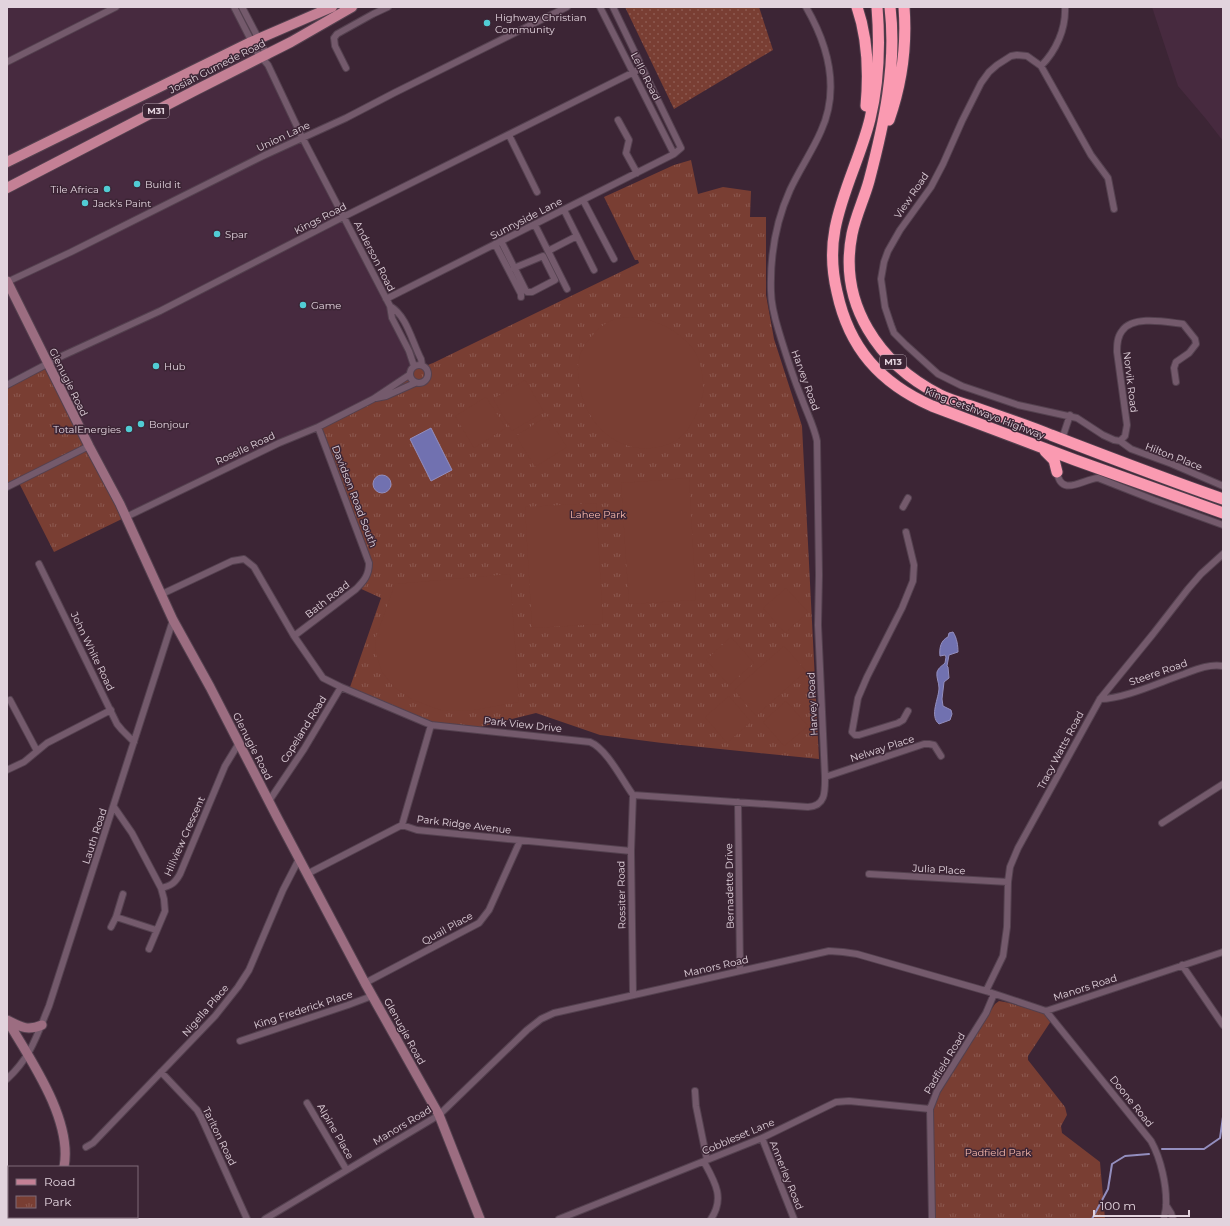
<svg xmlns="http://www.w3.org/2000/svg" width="1230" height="1226" viewBox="0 0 1230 1226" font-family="Montserrat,sans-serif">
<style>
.built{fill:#472a3f}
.grass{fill:url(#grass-dots)}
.park{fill:url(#park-tufts)}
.pitch{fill:#793e33}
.water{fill:#7171b0;stroke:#938ebe}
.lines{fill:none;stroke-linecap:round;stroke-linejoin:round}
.stream{stroke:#938ebe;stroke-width:2}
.street-casing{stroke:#54414f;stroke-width:8}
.secondary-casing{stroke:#54414f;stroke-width:11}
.primary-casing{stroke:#54414f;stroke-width:12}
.highway-casing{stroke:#54414f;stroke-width:13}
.street{stroke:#745a6c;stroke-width:6}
.secondary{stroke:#9c6d81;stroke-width:9}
.primary{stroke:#c48095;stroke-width:10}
.highway{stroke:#fa9ab1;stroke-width:11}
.poi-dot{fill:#51ccd4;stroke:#3c2535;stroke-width:1.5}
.labels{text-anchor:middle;stroke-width:3;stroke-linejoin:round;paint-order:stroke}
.shield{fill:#3c2535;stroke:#b09fab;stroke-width:1}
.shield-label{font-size:9px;font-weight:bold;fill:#e2d3dd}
.poi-label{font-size:10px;fill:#e2d3dd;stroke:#3c2535;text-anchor:start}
.street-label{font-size:10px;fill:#e2d3dd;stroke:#3c2535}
.park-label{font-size:10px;fill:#f9baad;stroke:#3c2535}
</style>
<defs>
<pattern id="grass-dots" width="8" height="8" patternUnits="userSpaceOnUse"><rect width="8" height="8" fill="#793e33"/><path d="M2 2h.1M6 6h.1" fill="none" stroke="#8c5950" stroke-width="1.8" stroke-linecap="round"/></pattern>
<pattern id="park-tufts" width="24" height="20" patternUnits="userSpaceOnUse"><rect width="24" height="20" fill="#793e33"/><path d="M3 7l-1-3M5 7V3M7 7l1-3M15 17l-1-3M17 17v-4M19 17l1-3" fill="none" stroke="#8c5950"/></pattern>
</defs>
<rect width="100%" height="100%" fill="#3c2535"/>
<!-- built -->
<path class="built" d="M 7,7 L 234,7 L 267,65 L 389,307 L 414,366 L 410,379 L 317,426 L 126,517 L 7,386 Z
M 1152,7 L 1223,7 L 1223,141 L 1206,119 L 1178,86 Z"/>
<!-- grass -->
<path class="grass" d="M 625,7 L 759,7 L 773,50 L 674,109 Z"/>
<!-- park -->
<path class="park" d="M 691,160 L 698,194 L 723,187 L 751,191 L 750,217 L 766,217 L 766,295 L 774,339 L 802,426 L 819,759 L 662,743 L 600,735 L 536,713 L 472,729 L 432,725 L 349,690 L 381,598 L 357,587 L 362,584 L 369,563 L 317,426 L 410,379 C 409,373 411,364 420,365 C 424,365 421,366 426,366 C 428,365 430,364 433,363 L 639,263 L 638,260 L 635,260 L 604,197 L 674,165 Z
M 49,363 L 126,517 L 54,552 L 18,481 L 7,486 L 7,386 Z
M 999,1001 L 1010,1003 L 1045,1014 L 1051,1021 L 1028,1056 L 1028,1060 L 1065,1107 L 1067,1115 L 1061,1126 L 1062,1133 L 1100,1162 L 1105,1219 L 935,1219 L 931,1124 L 935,1097 L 995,1004 Z"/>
<!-- pitch -->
<path class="pitch" d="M 634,317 C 640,318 646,319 652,321 C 668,326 686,337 695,352 C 700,360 702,372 703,381 C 703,385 704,389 703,393 C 701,404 696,415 691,424 C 684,437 672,445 658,447 C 616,455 585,423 579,383 C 576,363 579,348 594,334 C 599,328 605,323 613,320 C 619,317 628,318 634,317 Z
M 525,380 L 544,412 L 512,431 L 493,399 Z
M 486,397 L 506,428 L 474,448 L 455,416 Z
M 547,416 L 567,447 L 535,467 L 516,436 Z
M 689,478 L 696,600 L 629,604 L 621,483 Z
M 596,503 L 603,624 L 532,628 L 525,507 Z
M 510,574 L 519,702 L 474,710 L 443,711 L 413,700 L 394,687 L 382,672 L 375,651 L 376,637 L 395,584 Z
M 786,588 L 808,612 L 785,633 L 763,608 Z
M 731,637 L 754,663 L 729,685 L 706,660 Z
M 784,646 L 806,671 L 756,716 L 734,690 Z
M 729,696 L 751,722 L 727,743 L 705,717 Z
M 786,701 L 808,726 L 784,746 L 763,722 Z"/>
<!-- water -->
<path class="water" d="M 431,428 L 452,470 L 431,481 L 410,439 Z
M373 484a9 9 0 1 1 18 0a9 9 0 1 1-18 0Z
M 953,632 C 957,638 958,646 958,652 L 949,655 L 947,666 L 948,667 L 949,678 L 944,682 L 942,699 L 943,706 L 951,710 L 952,714 L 950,720 L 939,724 C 929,716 939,698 939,688 C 939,682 936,678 937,672 C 939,667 942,666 945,663 L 946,657 L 945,655 L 940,656 C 939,648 941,640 948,637 L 949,633 Z"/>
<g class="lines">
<!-- stream -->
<path class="stream" d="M 1162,1149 L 1204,1149 L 1220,1138 L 1223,1117
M 1092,1219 L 1108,1189 L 1112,1164 L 1125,1156 L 1149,1154"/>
<defs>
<path id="street" d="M 234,7 L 257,52 L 268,65 L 302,137 L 390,306 L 392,318 L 409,351 L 414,366
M 242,7 L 264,49 L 267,57
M 600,7 L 674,154
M 7,62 L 116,7
M 1041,66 C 1056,51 1066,29 1065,7
M 346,68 L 335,46 L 334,38 L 337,34 L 373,14 L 388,7
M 618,120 L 629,140 L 626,153 L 637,173
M 509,135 L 537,192
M 583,200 L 614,259
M 1114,209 L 1108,178 L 1091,155 L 1041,66 L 1027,56 L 1017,55 L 1011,56 L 997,65 L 989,72 L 981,83 L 962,121 L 943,164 L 931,187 L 900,230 L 888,251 L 884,262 L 881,279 L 885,307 L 891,325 L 894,333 L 906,345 L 938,374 L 962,386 L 1018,405 L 1077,418 L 1103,435 L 1114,440 L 1120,441
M 564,210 L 594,270
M 535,225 L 567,289
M 501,241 L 526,291 L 527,292 L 532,292 L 555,280 L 543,256 L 514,268
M 495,244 L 521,294 L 521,297
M 548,251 L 577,236
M 7,282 L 71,252 L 265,155 L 346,118 L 394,93 L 567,7
M 386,299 L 674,154 L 681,148 L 613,7
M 390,306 C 407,316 412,342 421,359 L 422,365
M410 374a9 9 0 1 1 18 0a9 9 0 1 1-18 0Z
M 7,385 L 62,356 L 160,311 L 343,217 L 642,68
M 376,398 L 386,396 L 415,383
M 1062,439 L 1070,415
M 1120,441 L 1125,436 L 1127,425 L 1117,352 C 1117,345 1117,337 1122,331 C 1133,315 1166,322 1183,324 L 1195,339 L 1196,344 L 1189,353 L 1176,362 L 1174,368 L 1176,382
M 1120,441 L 1131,449 L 1172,464 L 1223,486
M 1057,472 C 1061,498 1083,479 1098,478 L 1154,500 L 1223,525
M 7,487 L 89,446
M 903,507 L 908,498
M 126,517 L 279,443 L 318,427 L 373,399 L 409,375
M 906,532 L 914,565 L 913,581 L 902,608 L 867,677 L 858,698 L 852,732 L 855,735 L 859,735 L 898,723 L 903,720 L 908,711
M 39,564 L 117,724 L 122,730 L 134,742
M 162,594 L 232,561 L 244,559 L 254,567 L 294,636 L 323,678 L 341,687 L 431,725 L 590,742 C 607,749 622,780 633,795 L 808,807 C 826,806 825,791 825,777 L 818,625 L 819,575 L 817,441 C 814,426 807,413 802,399 C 793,377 786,355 779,332 C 775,319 771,305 771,291 C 770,257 776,221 790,190 C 799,170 812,152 821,131 C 840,89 828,45 806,7
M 294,636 L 356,589 C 364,581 369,575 369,563 L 318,427
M 1100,699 C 1124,699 1160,682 1184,674 C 1197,669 1209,664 1223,666
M 10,700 L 37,751
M 7,770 L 24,762 L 47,743 L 111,710
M 825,777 L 924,744 L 929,744 L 934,745 L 941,756
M 633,795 L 631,851 L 633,995
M 269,801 L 304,749 L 341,687
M 738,802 L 740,970
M 114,807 L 132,833 L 161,888 C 171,886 175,883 180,874 L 225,766 L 239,743
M 1162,823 L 1223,784
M 402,825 L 431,725
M 307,874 L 402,825 L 417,830 L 631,851
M 869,874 L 1008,882
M 116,917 L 156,930
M 111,927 L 116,917 L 123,894
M 149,949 L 165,911 L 164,899 L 161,888
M 1182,965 L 1223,1025
M 365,983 L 479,923 L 489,910 L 520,841
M 986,991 L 1003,956 L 1007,927 L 1008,882 L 1010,867 L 1018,848 L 1100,699 L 1153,634 L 1188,589 L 1201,574 L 1223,554
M 1046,1011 L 1151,1141 C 1161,1159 1167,1186 1166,1206 C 1166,1211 1164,1215 1164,1219
M 240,1041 L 348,1005 L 372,996
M 161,1072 L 197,1110 L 201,1117 L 247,1219
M 7,1079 C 31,1057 37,1035 49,1006 L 173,620
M 695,1091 L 696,1106 L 707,1160
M 307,1103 L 346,1169
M 762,1138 L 794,1219
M 86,1147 L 93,1143 L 215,1016 L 238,987 L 249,970 L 283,890 L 299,859
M 704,1162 C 715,1182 725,1198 711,1219
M 1166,1205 L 1171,1213 L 1173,1219
M 101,1217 L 103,1219
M 265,1219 L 439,1115 L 527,1030 L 541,1019 L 554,1013 L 829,951 L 843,952 L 857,954 L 986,991 L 1046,1011 L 1223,952
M 559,1219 L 762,1138 L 836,1102 L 849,1101 L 930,1109
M 932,1219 L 930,1109 L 937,1091 L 986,1013 L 994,994"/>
<path id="secondary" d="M 7,281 L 89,446 L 120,504 L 173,620 L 210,687 L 278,819 L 365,983 L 439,1115 L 480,1219
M 7,1020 C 30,1059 73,1120 64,1167
M 7,1020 C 21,1027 27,1031 42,1025
M 38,1219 L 40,1217"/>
<path id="primary" d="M 7,162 L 251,42 L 332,7
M 7,188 L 196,90 L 291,42 L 352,7"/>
<path id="highway" d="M 857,7 C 868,39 869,73 866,106
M 877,7 C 880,44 879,82 870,119 C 861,156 842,191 835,229 C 831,250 832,271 837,292 C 849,348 880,383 932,406 L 1075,460 L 1223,513
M 890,7 C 897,66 884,124 869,181 C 864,199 856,215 852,234 C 838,304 879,364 940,395 C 950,400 961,403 971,406 C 998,416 1025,424 1051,435 C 1108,457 1165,479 1223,499
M 889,120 C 902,83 907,46 904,7
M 1045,451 L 1054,460 L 1057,472"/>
</defs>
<!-- street casing -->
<use href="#street" class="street-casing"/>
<!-- secondary casing -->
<use href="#secondary" class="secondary-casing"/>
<!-- primary casing -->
<use href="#primary" class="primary-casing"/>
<!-- highway casing -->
<use href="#highway" class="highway-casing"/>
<!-- street -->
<use href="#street" class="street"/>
<!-- secondary -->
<use href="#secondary" class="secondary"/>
<!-- primary -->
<use href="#primary" class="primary"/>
<!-- highway -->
<use href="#highway" class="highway"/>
</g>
<!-- markers -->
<g class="poi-dot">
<circle cx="487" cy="23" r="4"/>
<circle cx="137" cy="184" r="4"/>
<circle cx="107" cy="189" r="4"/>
<circle cx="85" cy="203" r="4"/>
<circle cx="217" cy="234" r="4"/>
<circle cx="303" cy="305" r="4"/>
<circle cx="156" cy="366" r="4"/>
<circle cx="141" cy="424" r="4"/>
<circle cx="129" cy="429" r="4"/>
</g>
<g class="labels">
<!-- shield labels -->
<g class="shield">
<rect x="143" y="104" width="26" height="14" rx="3"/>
<rect x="880" y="355" width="26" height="14" rx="3"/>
</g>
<g class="shield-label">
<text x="156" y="114">M31</text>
<text x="893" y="365">M13</text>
</g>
<!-- poi labels -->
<g class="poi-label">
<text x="495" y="21">Highway Christian<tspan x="495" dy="12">Community</tspan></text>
<text x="145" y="188">Build it</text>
<text x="99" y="193" text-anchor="end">Tile Africa</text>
<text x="93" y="207">Jack's Paint</text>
<text x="225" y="238">Spar</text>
<text x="311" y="309">Game</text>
<text x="164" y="370">Hub</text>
<text x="149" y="428">Bonjour</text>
<text x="121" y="433" text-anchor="end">TotalEnergies</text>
</g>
<!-- street labels -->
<g class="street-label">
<text transform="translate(217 66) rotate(-27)" y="4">Josiah Gumede Road</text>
<text transform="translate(646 76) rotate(63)" y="4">Lello Road</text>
<text transform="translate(283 136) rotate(-25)" y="4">Union Lane</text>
<text transform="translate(911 195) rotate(-56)" y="4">View Road</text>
<text transform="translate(320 218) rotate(-27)" y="4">Kings Road</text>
<text transform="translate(526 218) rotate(-27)" y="4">Sunnyside Lane</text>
<text transform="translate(375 256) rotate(63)" y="4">Anderson Road</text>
<text transform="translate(806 380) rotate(70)" y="4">Harvey Road</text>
<text transform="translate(69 382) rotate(64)" y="4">Glenugie Road</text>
<text transform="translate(1131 382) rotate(83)" y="4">Norvik Road</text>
<text transform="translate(985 413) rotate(21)" y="4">King Cetshwayo Highway</text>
<text transform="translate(245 448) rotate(-25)" y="4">Roselle Road</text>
<text transform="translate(1174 456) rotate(21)" y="4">Hilton Place</text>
<text transform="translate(355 496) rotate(69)" y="4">Davidson Road South</text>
<text transform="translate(327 599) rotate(-38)" y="4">Bath Road</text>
<text transform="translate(93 651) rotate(64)" y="4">John White Road</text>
<text transform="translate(1158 672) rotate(-19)" y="4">Steere Road</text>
<text transform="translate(812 704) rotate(-93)" y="4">Harvey Road</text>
<text transform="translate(523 724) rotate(6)" y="4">Park View Drive</text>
<text transform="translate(303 729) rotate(-58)" y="4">Copeland Road</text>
<text transform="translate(253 746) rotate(63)" y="4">Glenugie Road</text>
<text transform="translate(882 748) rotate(-18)" y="4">Nelway Place</text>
<text transform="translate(1060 750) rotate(-62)" y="4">Tracy Watts Road</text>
<text transform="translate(464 824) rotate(7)" y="4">Park Ridge Avenue</text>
<text transform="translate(94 836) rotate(-72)" y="4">Lauth Road</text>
<text transform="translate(184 836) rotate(-66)" y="4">Hillview Crescent</text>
<text transform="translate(939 869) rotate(3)" y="4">Julia Place</text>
<text transform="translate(729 886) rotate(-91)" y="4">Bernadette Drive</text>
<text transform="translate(621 895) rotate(-91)" y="4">Rossiter Road</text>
<text transform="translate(447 928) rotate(-29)" y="4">Quail Place</text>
<text transform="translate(716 966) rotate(-13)" y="4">Manors Road</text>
<text transform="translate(1085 987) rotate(-18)" y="4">Manors Road</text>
<text transform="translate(303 1009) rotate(-18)" y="4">King Frederick Place</text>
<text transform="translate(205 1010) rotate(-49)" y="4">Nigella Place</text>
<text transform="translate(405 1031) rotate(61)" y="4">Glenugie Road</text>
<text transform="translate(944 1063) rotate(-59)" y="4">Padfield Road</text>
<text transform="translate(1132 1101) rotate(51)" y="4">Doone Road</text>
<text transform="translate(402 1125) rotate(-31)" y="4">Manors Road</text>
<text transform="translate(336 1131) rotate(60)" y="4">Alpine Place</text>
<text transform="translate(220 1136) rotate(64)" y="4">Tarlton Road</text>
<text transform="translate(738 1136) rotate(-23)" y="4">Cobbleset Lane</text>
<text transform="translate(787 1175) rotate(68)" y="4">Annerley Road</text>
</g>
<!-- park labels -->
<g class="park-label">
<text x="598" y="518">Lahee Park</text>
<text x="998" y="1156">Padfield Park</text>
</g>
</g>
<!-- border -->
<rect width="1230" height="1226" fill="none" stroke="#e2d3dd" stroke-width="16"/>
<!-- legend -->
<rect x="8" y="1166" width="130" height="52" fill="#3c2535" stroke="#7e6b78"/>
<rect x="16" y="1179" width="20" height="6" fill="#c48095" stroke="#7e6b78"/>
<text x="44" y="1186" font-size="12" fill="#e2d3dd">Road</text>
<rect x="16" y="1196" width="20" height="12" fill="url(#park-tufts)" stroke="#7e6b78"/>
<text x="44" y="1206" font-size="12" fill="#e2d3dd">Park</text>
<!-- scale -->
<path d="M1094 1210v6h95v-6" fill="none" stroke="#e2d3dd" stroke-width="2"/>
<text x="1100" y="1210" font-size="12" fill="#e2d3dd" stroke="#3c2535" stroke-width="3" paint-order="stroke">100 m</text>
</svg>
